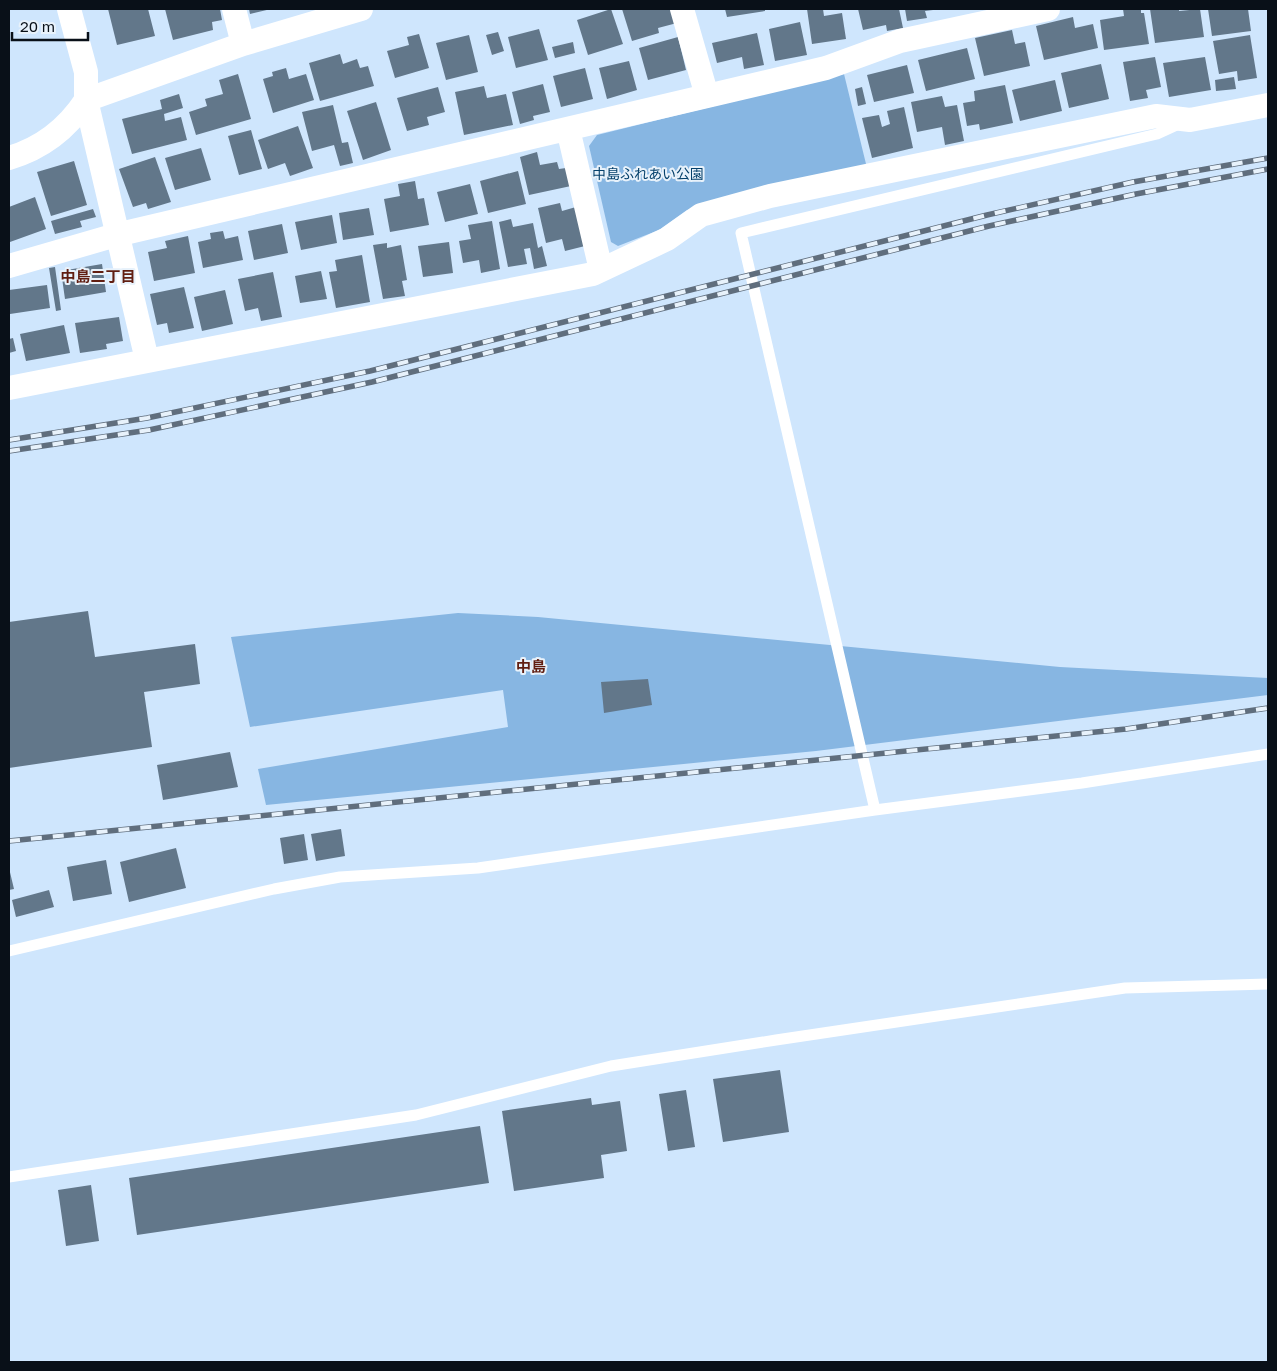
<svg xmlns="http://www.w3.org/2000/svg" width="1277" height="1371" viewBox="0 0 1277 1371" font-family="'Golos Text','Noto Sans JP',sans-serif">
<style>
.green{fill:#87b6e2}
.building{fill:#62778a}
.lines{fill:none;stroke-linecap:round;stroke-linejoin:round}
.lane{stroke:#fff;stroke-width:11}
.street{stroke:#fff;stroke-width:24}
.rail-casing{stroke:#606e7d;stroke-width:5.5}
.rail{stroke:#e8f2fb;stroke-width:4;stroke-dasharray:11;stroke-linecap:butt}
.labels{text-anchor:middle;stroke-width:4;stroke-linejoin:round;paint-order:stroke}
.park-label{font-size:14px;fill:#04406b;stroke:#e8f2fb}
.neighbourhood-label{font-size:15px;font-weight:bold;fill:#611e11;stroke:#e8f2fb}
</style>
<rect width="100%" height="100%" fill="#cfe6fd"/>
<!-- green -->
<path class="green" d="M 844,74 L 867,168 L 687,210 L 659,230 L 618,246 L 611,242 L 589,146 L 597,135 Z
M 458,613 L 538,617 L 1060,667 L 1268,678 L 1268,695 L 816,751 L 266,805 L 258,769 L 508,727 L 503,690 L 250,727 L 231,637 Z"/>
<!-- building -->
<path class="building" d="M 108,9 L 148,9 L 155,36 L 117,45 Z
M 165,9 L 220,9 L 222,20 L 212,22 L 213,30 L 173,40 Z
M 249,9 L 271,9 L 250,14 Z
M 611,9 L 623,44 L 588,55 L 577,20 Z
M 622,9 L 673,9 L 677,23 L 658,28 L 659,33 L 632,41 Z
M 725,9 L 765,9 L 765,11 L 727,17 Z
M 807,9 L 823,9 L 824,16 L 842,13 L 846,39 L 812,44 Z
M 858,9 L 899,9 L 903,28 L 887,31 L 886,25 L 863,30 Z
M 905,9 L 933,9 L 933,10 L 925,11 L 927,18 L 907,21 Z
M 1123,9 L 1141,9 L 1141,13 L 1144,13 L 1149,44 L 1104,50 L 1100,20 L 1124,16 Z
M 1150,9 L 1179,9 L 1179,11 L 1200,9 L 1204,37 L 1155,43 Z
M 1208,9 L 1248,9 L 1251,31 L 1212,36 Z
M 1073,17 L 1075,28 L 1093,24 L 1098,48 L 1044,60 L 1036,26 Z
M 800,22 L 807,55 L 775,61 L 769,29 Z
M 539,29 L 548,60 L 516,68 L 508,37 Z
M 1012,30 L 1015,44 L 1025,42 L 1030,66 L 984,76 L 975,38 Z
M 498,32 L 504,51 L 492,55 L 486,35 Z
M 757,33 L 764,65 L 744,69 L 742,57 L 717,63 L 712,43 Z
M 419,34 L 429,68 L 395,78 L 387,51 L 409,45 L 407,37 Z
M 469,35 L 478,72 L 446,80 L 436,43 Z
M 1250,35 L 1257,78 L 1238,81 L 1237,71 L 1219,74 L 1213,41 Z
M 678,37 L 686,70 L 648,80 L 639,48 Z
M 573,42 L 575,53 L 555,58 L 552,47 Z
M 967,48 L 975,79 L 926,91 L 918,60 Z
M 340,54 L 343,64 L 357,59 L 360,68 L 368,66 L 374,86 L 320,101 L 309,63 Z
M 1155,57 L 1161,87 L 1146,90 L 1148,98 L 1130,101 L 1123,62 Z
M 1205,57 L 1211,90 L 1169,97 L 1163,63 Z
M 629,61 L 637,90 L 607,99 L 599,68 Z
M 1101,64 L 1109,99 L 1069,108 L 1061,73 Z
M 907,65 L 914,93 L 874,102 L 867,75 Z
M 286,68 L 289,79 L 306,74 L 314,100 L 273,113 L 263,79 L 273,76 L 272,72 Z
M 585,68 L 593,99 L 561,107 L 553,76 Z
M 238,74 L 251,119 L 196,135 L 189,112 L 207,106 L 205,99 L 223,94 L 219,80 Z
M 1234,77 L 1236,89 L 1216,91 L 1215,80 Z
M 1055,80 L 1062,111 L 1020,121 L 1012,90 Z
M 543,84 L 550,112 L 533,116 L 534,120 L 520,124 L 512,92 Z
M 1005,85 L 1013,123 L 980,130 L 979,124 L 967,126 L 963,103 L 975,101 L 974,91 Z
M 484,86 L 487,98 L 506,94 L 513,125 L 464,135 L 455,92 Z
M 438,87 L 445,112 L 427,117 L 429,125 L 407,131 L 397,98 Z
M 862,87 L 866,104 L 858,106 L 855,89 Z
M 179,94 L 183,108 L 164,114 L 165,121 L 181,117 L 187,140 L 132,154 L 122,119 L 162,109 L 160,100 Z
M 942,96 L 945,107 L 957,105 L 964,141 L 945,145 L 942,127 L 917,132 L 911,102 Z
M 376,102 L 391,150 L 363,160 L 347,111 Z
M 333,105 L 342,143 L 348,142 L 353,163 L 340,166 L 334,145 L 312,151 L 302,112 Z
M 904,107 L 913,148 L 872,158 L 862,118 L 879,115 L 882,127 L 890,124 L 887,111 Z
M 298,126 L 313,168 L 290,176 L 285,163 L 268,169 L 258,140 Z
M 251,130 L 262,169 L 239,175 L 228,136 Z
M 201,148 L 211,180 L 175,190 L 165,158 Z
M 537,152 L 540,165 L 557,162 L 559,169 L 566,168 L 571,186 L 529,195 L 520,157 Z
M 155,157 L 171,202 L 148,209 L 146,203 L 133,207 L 119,169 Z
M 74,161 L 87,205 L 51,216 L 37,172 Z
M 518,171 L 526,204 L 488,213 L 480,181 Z
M 415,181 L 418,199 L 424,198 L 429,225 L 390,232 L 384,199 L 400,196 L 398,184 Z
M 470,184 L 478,214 L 445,222 L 437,192 Z
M 35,197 L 46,229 L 10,242 L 9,207 Z
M 560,203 L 562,211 L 576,207 L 585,246 L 565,251 L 562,239 L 546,243 L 538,208 Z
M 369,208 L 374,235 L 343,240 L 339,213 Z
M 93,209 L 96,217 L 80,221 L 82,227 L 55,234 L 51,221 Z
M 332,215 L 337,243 L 301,250 L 295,222 Z
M 511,219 L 513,227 L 533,223 L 538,248 L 542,246 L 547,266 L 534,269 L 530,248 L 524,249 L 527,264 L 508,267 L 499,222 Z
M 492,221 L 500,269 L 481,273 L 479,260 L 463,263 L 459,241 L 471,239 L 468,225 Z
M 282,224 L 288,253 L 254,260 L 248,231 Z
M 223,231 L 225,239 L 238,236 L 243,260 L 203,268 L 198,242 L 211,239 L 210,233 Z
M 188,236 L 195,273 L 154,281 L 148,252 L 167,248 L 165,241 Z
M 449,242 L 453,273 L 423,277 L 418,246 Z
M 387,243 L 387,248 L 401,245 L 407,280 L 402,281 L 405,296 L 383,299 L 373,245 Z
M 362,255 L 370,302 L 336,308 L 329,272 L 337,271 L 335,260 Z
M 102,264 L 106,292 L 65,299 L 61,271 Z
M 55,267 L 61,310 L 56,311 L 49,268 Z
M 321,271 L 327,299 L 300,303 L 295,276 Z
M 273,272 L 282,317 L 261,321 L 258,308 L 245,311 L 238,279 Z
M 47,285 L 50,308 L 10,314 L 9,290 Z
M 184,287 L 194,328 L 169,333 L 167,323 L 157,325 L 150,294 Z
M 225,290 L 233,324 L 202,331 L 194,297 Z
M 119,317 L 123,341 L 106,344 L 107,349 L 80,353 L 75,323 Z
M 64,325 L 70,353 L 26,361 L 20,334 Z
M 13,338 L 16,351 L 9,353 L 9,339 Z
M 88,611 L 95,657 L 195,644 L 200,684 L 144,692 L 152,747 L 9,768 L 9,622 Z
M 648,679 L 652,705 L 604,713 L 601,682 Z
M 230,752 L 238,787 L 163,800 L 157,765 Z
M 341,829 L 345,856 L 316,861 L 311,834 Z
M 304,834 L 308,860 L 284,864 L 280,838 Z
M 176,848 L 186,888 L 129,902 L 120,862 Z
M 106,860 L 112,894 L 73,901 L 67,867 Z
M 9,868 L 14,889 L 9,890 Z
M 49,890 L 54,907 L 16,917 L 12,900 Z
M 780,1070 L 789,1132 L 723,1142 L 713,1079 Z
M 686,1090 L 695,1147 L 668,1151 L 659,1094 Z
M 591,1098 L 592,1105 L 620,1101 L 627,1151 L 601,1155 L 604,1178 L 514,1191 L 502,1111 Z
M 480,1126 L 489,1183 L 137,1235 L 129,1178 Z
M 91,1185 L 99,1241 L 66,1246 L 58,1190 Z"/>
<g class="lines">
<!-- lane -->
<path class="lane" d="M 875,810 L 741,233 L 1157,134 L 1181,123
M 9,951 L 274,889 L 340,877 L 478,868 L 875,810 L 1082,783 L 1268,754
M 9,1177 L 416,1115 L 611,1066 L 776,1040 L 1125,988 L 1268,984"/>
<!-- street -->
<path class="street" d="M 69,9 L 86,72 L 86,100 L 147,360
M 234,9 L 243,44
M 682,9 L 707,96
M 568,129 L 601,270
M 9,158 C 43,148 67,129 86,100 L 243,44 L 361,9
M 9,266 L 116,235 L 826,68 L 900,41 L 1048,9
M 9,388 L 593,274 L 667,239 L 701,215 L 770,196 L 1156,116 L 1190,120 L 1268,105"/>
<defs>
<path id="rail" d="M 9,440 L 147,418 L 370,371 L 987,215 L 1133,182 L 1268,158
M 9,451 L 149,430 L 372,382 L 989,226 L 1136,194 L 1268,169
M 9,841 L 1126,729 L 1268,708"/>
</defs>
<!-- rail casing -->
<use href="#rail" class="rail-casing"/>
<!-- rail -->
<use href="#rail" class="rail"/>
</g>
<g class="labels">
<!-- park labels -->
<g class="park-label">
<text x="648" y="179">中島ふれあい公園</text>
</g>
<!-- neighbourhood labels -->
<g class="neighbourhood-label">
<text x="98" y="282">中島二丁目</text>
<text x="531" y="672">中島</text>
</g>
</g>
<!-- border -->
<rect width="1277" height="1371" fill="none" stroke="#091018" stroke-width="20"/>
<!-- scale -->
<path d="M12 32v8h76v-8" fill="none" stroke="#091018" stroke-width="2.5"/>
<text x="20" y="32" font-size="15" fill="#091018" stroke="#e8f2fb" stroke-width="4" paint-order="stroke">20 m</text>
</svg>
